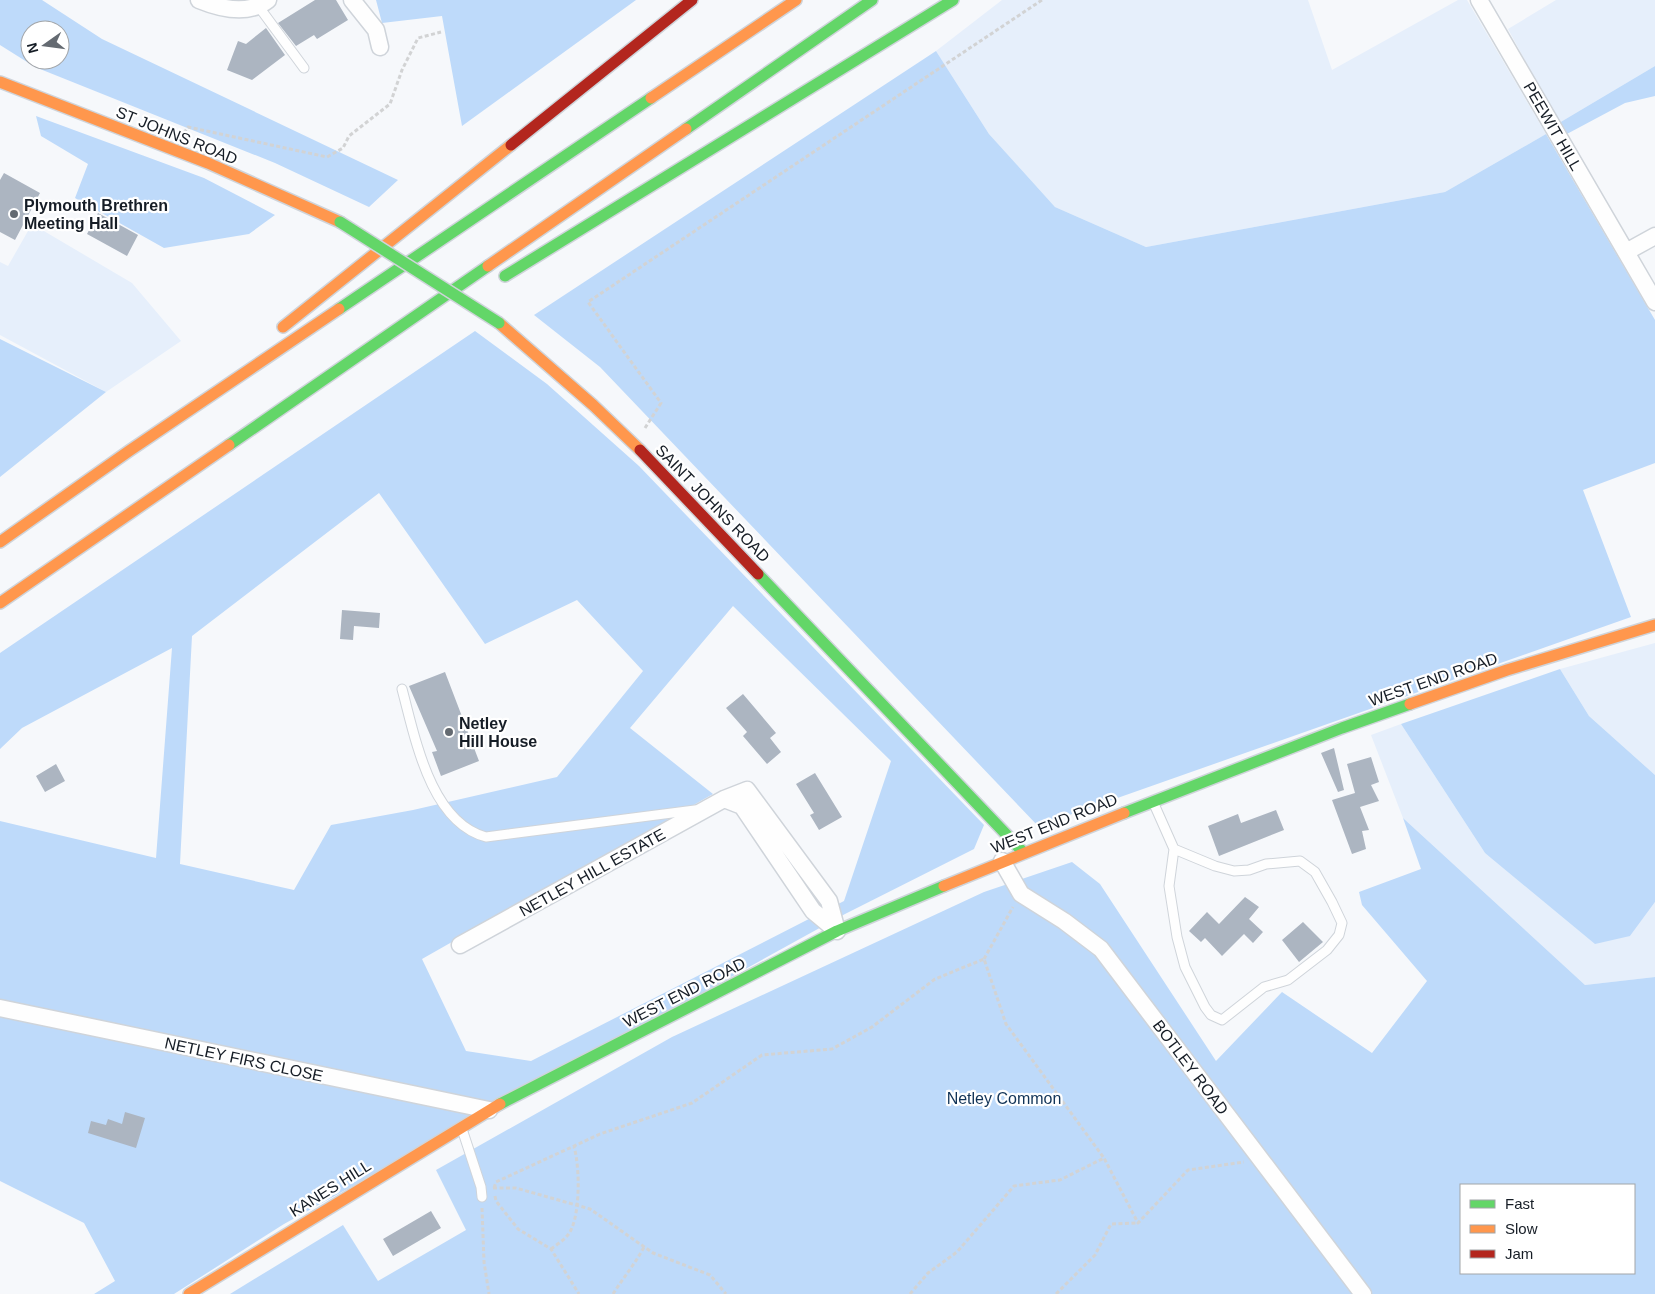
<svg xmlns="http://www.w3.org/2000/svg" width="1655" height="1294" viewBox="0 0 1655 1294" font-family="Arial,sans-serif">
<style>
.green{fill:#e6effb}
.forest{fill:#bedafa;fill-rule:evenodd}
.building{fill:#acb5c1}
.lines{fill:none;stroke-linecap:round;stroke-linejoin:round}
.lane-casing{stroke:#cfd4da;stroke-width:11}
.street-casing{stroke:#cfd4da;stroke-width:19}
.fast-casing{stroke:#cfd4da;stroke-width:14}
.slow-casing{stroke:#cfd4da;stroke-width:14}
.jam-casing{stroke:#cfd4da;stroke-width:14}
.path{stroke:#d2d3d4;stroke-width:3;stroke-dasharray:4 2.5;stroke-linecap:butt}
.lane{stroke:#fefefe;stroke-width:9}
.street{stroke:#fefefe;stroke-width:16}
.fast{stroke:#63d668;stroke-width:11}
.slow{stroke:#ff974d;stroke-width:11}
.jam{stroke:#b3261e;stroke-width:11}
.fast-bridge-casing{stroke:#cfd4da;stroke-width:14;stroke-linecap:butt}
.fast-bridge{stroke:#63d668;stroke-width:11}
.poi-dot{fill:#646a71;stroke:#fff;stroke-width:2}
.labels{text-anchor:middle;stroke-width:4.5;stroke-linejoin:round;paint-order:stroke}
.street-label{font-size:16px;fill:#161d26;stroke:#fff}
.poi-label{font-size:16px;font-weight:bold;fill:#161d26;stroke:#fff;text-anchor:start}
.park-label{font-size:16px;fill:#113357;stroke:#fff}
</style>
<rect width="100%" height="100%" fill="#f6f8fb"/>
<!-- green -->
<path class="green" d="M 1002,0 L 1308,0 L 1332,70 L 1458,0 L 1467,0 L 1546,134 L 1445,192 L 1146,247 L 1055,207 L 989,134 L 936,51 Z
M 1556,0 L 1655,0 L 1655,66 L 1559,123 L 1508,29 Z
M 32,224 L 132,283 L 181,341 L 106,392 L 0,335 L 0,262 L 8,266 Z
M 1655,643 L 1655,775 L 1589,716 L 1560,669 Z
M 1401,724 L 1485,853 L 1630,936 L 1655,902 L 1655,977 L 1585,985 L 1403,818 L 1371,735 Z"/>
<!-- forest -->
<path class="forest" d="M 0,0 L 42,0 L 102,39 L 398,180 L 369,207 L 275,163 L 35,67 L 0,45 ZM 30,30 L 60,30 L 60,60 L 30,60 Z
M 376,0 L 636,0 L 462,126 L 442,16 L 382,23 Z
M 936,51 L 989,134 L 1055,207 L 1146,247 L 1445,192 L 1546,134 L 1655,320 L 1655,463 L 1583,490 L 1631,617 L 1038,826 L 600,367 L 534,315 Z
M 1655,66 L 1655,96 L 1625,103 L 1565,135 L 1559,123 Z
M 36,116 L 204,178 L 275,215 L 249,234 L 164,248 L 75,198 L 88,164 L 41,136 Z
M 475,331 L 547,384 L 639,466 L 984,825 L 974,849 L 845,914 L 284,1224 L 174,1294 L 94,1294 L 115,1281 L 84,1223 L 0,1181 L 0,821 L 156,858 L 172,648 L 22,728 L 0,749 L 0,653 ZM 379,493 L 485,644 L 577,600 L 643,671 L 557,777 L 413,810 L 331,825 L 294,890 L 180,864 L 192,636 ZM 733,606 L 891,761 L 844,901 L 531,1061 L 466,1051 L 422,959 L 713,794 L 630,728 Z
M 0,339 L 106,392 L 0,477 Z
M 1560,669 L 1589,716 L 1655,775 L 1655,902 L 1630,936 L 1595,944 L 1485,853 L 1401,724 Z
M 1403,818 L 1585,985 L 1655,977 L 1655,1294 L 230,1294 L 343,1225 L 378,1281 L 466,1230 L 436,1170 L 672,1037 L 984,892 L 1072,862 L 1100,884 L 1216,1061 L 1282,992 L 1372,1053 L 1427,981 L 1362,905 L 1359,892 L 1421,869 ZM 1461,1185 L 1634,1185 L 1634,1273 L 1461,1273 Z"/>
<!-- building -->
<path class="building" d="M 315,0 L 336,0 L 348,20 L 317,39 L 314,35 L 296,46 L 278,23 Z
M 266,28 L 285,55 L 252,80 L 227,70 L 238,41 L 246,44 Z
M 4,173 L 40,193 L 15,240 L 0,232 L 0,180 Z
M 98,213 L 138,235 L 127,256 L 87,234 Z
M 342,610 L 380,613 L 379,628 L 354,626 L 353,640 L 340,639 Z
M 445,672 L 479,761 L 441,776 L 432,752 L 437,751 L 409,686 Z
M 743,694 L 776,733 L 770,738 L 781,752 L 767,764 L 743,736 L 747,732 L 726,708 Z
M 1334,748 L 1344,790 L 1338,792 L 1321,753 Z
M 1371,757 L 1379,782 L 1371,785 L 1379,801 L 1360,807 L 1369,830 L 1362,831 L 1366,849 L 1352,854 L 1332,800 L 1355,793 L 1347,764 Z
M 56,764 L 65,781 L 45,792 L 36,776 Z
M 815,773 L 842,817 L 819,830 L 810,815 L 814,813 L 796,784 Z
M 1276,810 L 1284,830 L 1219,856 L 1208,826 L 1238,814 L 1241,823 Z
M 1245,897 L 1259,907 L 1249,919 L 1263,932 L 1253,943 L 1244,934 L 1222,956 L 1205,938 L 1201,942 L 1189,931 L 1207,912 L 1219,924 Z
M 1303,922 L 1323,942 L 1299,962 L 1282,940 Z
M 125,1112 L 145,1118 L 136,1148 L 88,1133 L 91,1121 L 106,1125 L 108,1119 L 122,1124 Z
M 431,1211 L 441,1228 L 393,1256 L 383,1239 Z"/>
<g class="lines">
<defs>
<path id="lane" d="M 259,7 L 304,68
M 402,689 C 415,737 430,822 486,837 L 695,810
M 1154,804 L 1174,849 L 1169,886 L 1177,937 L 1185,967 L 1205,1007 L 1211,1015 L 1222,1020 L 1264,987 L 1288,980 L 1327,950 L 1339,935 L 1342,923 L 1332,902 L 1315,872 L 1300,861 L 1266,864 L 1249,870 L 1234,871 L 1215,866 L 1174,849
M 462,1129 L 481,1187 L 482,1197"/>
<path id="street" d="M 199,0 C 221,9 249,15 268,0
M 352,0 L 376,30 L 380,47
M 1479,0 L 1655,302
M 1626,252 L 1655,236
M 724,799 L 742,806 L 813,911 L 837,931
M 1002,861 L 1021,894 L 1064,921 L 1101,949 L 1363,1294
M 460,945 L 724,799 L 747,790 L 829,901 L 837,931
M 0,1008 L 489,1110"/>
<path id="fast" d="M 686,129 L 872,0
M 505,276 L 953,0
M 339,309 L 651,98
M 229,445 L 488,266
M 758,574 L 1023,852
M 1124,813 L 1342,728 L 1410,704
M 500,1104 L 837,931 L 944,886"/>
<path id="slow" d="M 0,82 L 208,163 L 340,222
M 651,98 L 796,0
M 488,266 L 686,129
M 499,323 L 593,405 L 640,450
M 283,327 L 511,145
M 0,542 L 129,451 L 339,309
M 0,603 L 229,445
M 1410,704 L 1507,670 L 1655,625
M 944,886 L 1124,813
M 189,1294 L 500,1104"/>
<path id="jam" d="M 511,145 L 692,0
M 640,450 L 758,574"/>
</defs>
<!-- lane casing -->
<use href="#lane" class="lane-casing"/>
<!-- street casing -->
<use href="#street" class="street-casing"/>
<!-- fast casing -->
<use href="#fast" class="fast-casing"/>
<!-- slow casing -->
<use href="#slow" class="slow-casing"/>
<!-- jam casing -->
<use href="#jam" class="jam-casing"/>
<!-- path -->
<path class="path" d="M 184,133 L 188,127 L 327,157 L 343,148 L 349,136 L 390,104 L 402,70 L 418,38 L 441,32
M 645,428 L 661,403 L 588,302 L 1042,0
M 984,959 L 1013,907
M 493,1188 L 516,1188 L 590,1209 L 653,1253 L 710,1275 L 726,1294
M 494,1188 L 496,1182 L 600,1134 L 692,1103 L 762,1055 L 832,1049 L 872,1027 L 935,979 L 984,959 L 1006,1024 L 1104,1158
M 495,1196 L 496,1201 L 518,1229 L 551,1249 L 579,1294
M 482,1208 L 484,1262 L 489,1294
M 551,1249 C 556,1245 563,1241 567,1236 C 581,1221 580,1166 574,1147
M 613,1294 C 623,1278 635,1264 644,1247
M 910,1294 L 928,1273 L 957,1252 L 1014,1186 L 1060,1180 L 1104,1158 L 1138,1223 L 1188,1170 L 1244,1162
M 1056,1294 L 1095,1255 L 1111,1224 L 1138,1223"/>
<!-- lane -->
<use href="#lane" class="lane"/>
<!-- street -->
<use href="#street" class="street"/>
<!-- fast -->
<use href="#fast" class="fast"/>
<!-- slow -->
<use href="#slow" class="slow"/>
<!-- jam -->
<use href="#jam" class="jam"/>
<defs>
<path id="fast-bridge" d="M 340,222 L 499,323"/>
</defs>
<!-- fast-bridge casing -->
<use href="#fast-bridge" class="fast-bridge-casing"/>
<!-- fast-bridge -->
<use href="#fast-bridge" class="fast-bridge"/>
</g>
<!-- markers -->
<g class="poi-dot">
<circle cx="14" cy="214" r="5"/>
<circle cx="449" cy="732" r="5"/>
</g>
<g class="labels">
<!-- street labels -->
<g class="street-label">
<text transform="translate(1553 126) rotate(60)" y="6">PEEWIT HILL</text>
<text transform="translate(177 135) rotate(22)" y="6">ST JOHNS ROAD</text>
<text transform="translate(713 503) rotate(46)" y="6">SAINT JOHNS ROAD</text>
<text transform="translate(1433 679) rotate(-19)" y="6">WEST END ROAD</text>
<text transform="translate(1054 823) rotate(-22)" y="6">WEST END ROAD</text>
<text transform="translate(592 872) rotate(-29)" y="6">NETLEY HILL ESTATE</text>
<text transform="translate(684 992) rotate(-27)" y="6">WEST END ROAD</text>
<text transform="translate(244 1059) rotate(12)" y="6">NETLEY FIRS CLOSE</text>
<text transform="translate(1191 1067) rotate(53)" y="6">BOTLEY ROAD</text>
<text transform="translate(330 1188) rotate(-32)" y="6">KANES HILL</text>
</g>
<!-- poi labels -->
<g class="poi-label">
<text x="24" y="211">Plymouth Brethren<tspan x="24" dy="18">Meeting Hall</tspan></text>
<text x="459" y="729">Netley<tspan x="459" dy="18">Hill House</tspan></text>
</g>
<!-- park labels -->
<g class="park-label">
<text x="1004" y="1104">Netley Common</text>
</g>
</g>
<!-- legend -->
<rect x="1460" y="1184" width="175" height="90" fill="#ffffff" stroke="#a2a5a8"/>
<rect x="1470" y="1200" width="25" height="8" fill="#63d668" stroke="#a2a5a8"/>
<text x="1505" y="1209" font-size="15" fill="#161d26">Fast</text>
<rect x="1470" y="1225" width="25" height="8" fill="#ff974d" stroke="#a2a5a8"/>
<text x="1505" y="1234" font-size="15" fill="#161d26">Slow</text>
<rect x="1470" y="1250" width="25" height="8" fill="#b3261e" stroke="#a2a5a8"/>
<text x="1505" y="1259" font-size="15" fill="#161d26">Jam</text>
<!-- north arrow -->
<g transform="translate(45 45) rotate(256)"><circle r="24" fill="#ffffff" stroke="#a2a5a8"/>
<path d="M0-4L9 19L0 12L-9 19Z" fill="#646a71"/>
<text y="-8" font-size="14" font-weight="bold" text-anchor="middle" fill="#161d26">N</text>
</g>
</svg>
